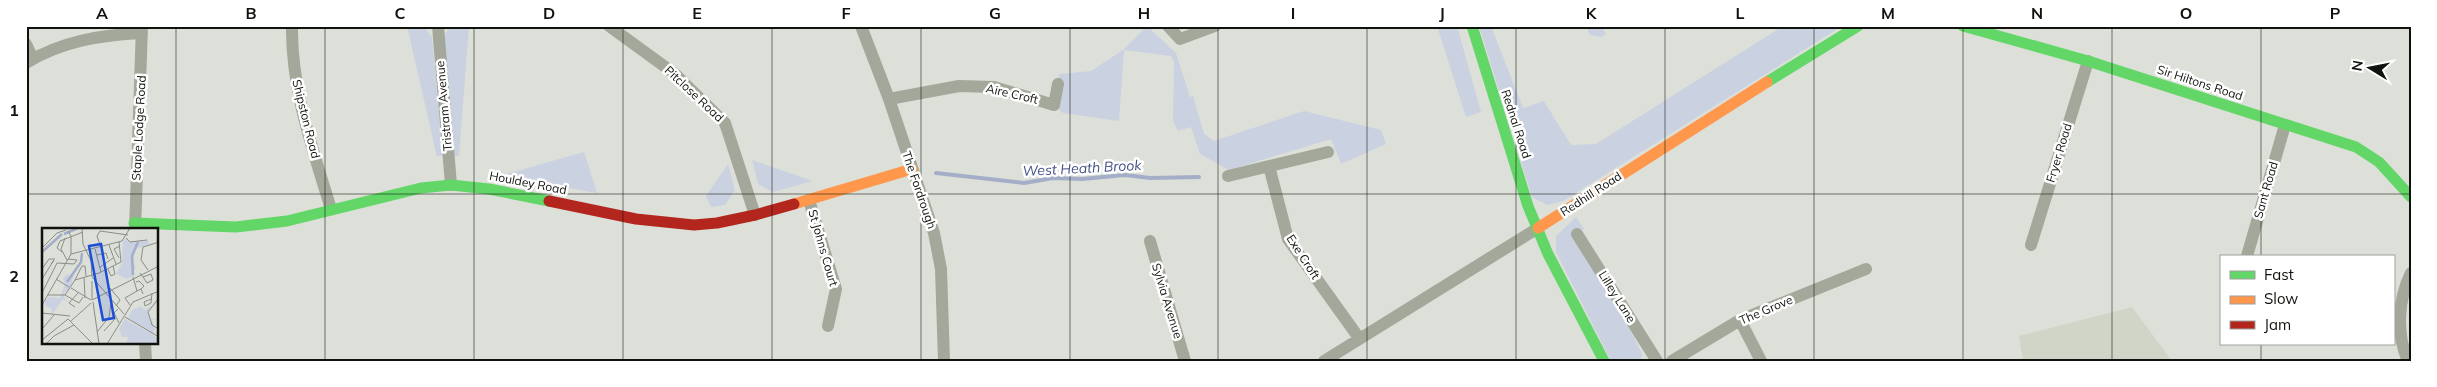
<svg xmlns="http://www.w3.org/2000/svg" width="2437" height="387" viewBox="0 0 2437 387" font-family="Mulish,sans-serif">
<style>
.built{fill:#d0d5c7}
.green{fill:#cad1e0}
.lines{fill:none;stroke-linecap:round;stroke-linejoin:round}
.stream{stroke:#a4aec8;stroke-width:4}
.street{stroke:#a3a89b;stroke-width:12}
.fast{stroke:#63d668;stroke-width:11}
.slow{stroke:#ff974d;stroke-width:11}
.jam{stroke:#b3261e;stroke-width:11}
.grid{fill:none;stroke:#10120d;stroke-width:1;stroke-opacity:0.55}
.labels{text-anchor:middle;stroke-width:5;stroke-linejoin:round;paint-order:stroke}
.street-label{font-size:12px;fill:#10120d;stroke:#fff}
.water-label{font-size:14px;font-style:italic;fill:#445188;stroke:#fff}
.inset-river{fill:none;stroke:#a4aec8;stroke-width:2.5}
.inset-road{fill:none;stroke:#8b8e87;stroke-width:1}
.view{fill:#1d4ed8;fill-opacity:0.15;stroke:#1d4ed8;stroke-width:2.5}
.inset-edge{fill:none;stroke:#10120d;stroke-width:2.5}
.neatline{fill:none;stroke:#10120d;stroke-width:2}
.grid-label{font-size:16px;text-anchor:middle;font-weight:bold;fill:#10120d}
</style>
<rect width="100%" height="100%" fill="#dde0d9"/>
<!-- built -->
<path class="built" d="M 2132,307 L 2172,361 L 2023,361 L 2019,336 Z"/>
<!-- green -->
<path class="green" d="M 407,26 L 424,27 L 432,37 L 443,155 L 437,157 Z
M 450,26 L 469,26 L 459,156 L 453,156 L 444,36 Z
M 1147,26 L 1176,53 L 1190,97 L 1193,96 L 1204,134 L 1214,141 L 1304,111 L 1381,130 L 1386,144 L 1341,164 L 1331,139 L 1229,170 L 1200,154 L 1191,127 L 1178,131 L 1173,121 L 1174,62 L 1171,56 L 1124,50 L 1119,121 L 1063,113 L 1054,105 L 1059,74 L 1091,71 L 1123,50 Z
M 1437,26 L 1457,26 L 1481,112 L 1466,117 Z
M 1479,26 L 1491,26 L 1523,108 L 1544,101 L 1571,145 L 1596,144 L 1783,26 L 1842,26 L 1563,201 L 1547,205 L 1532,197 Z
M 1586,26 L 1602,26 L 1606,34 L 1601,37 L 1590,35 Z
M 584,152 L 597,193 L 499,176 Z
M 752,160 L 813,181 L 773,192 L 758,184 Z
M 728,164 L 735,190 L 725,205 L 711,207 L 706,196 Z
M 1576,217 L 1584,229 L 1572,235 L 1632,333 L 1642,354 L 1640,361 L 1611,361 L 1556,252 L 1556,236 Z"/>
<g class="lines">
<!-- stream -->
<path class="stream" d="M 936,173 L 1024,183 L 1053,178 L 1082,179 L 1125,175 L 1150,178 L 1199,177"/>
<!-- street -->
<path class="street" d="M 292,26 C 291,89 313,150 331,209
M 438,26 L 451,185
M 609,26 L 675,74 L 725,123 L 755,215
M 861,26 L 889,99 L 934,233 L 941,269 L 944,361
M 1168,26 L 1180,39 L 1215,26
M 26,44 L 33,59
M 26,63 C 62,41 101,35 142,33
M 889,99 L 959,86 L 994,87 L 1054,105 L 1058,84
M 1269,166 L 1288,239 L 1359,338
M 1228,176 L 1328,152
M 809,200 L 836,289 L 828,326
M 135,230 L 142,26
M 1577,234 L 1657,361
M 1150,241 L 1185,361
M 2031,245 L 2088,61
M 2247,256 L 2285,125
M 1740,320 L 1761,361
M 145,343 L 146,361
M 1324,361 L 1538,228
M 1672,361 L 1740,320 L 1866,269
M 2408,361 C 2396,334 2398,299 2411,273"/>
<!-- fast -->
<path class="fast" d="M 1472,26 L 1528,206 L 1548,254 L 1604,361
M 1963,26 L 2088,61 L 2356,147 L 2379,162 L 2411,197
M 1767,82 L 1858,26
M 134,223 L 236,227 L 287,221 L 421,188 L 451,185 L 489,189 L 549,201"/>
<!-- slow -->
<path class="slow" d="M 794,204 L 912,169
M 1538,228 L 1767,82"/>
<!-- jam -->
<path class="jam" d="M 549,201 L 636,219 L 694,225 L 717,223 L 755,215 L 794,204"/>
</g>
<!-- grid -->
<path class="grid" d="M 176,26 L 176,361M 325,26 L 325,361M 474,26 L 474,361M 623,26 L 623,361M 772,26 L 772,361M 921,26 L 921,361M 1070,26 L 1070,361M 1218,26 L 1218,361M 1367,26 L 1367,361M 1516,26 L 1516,361M 1665,26 L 1665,361M 1814,26 L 1814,361M 1963,26 L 1963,361M 2112,26 L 2112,361M 2261,26 L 2261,256M 26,194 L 2411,194M 2261,343 L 2261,361"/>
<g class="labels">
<!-- street labels -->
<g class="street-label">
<text transform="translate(2200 83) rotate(18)" y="4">Sir Hiltons Road</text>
<text transform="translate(694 94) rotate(43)" y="4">Pitclose Road</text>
<text transform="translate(1012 94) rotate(13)" y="4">Aire Croft</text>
<text transform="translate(444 106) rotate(-95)" y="4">Tristram Avenue</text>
<text transform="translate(306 119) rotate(76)" y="4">Shipston Road</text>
<text transform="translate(1516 124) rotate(72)" y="4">Rednal Road</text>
<text transform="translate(139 128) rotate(-87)" y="4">Staple Lodge Road</text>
<text transform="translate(2059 153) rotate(-73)" y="4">Fryer Road</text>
<text transform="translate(528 183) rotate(11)" y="4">Houldey Road</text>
<text transform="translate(919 190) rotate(71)" y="4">The Fordrough</text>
<text transform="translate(2266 190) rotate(-74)" y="4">Sant Road</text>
<text transform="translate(1591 194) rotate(-33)" y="4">Redhill Road</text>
<text transform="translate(823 248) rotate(74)" y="4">St Johns Court</text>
<text transform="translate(1303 257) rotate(57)" y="4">Exe Croft</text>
<text transform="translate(1617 297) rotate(58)" y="4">Lilley Lane</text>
<text transform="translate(1167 301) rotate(73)" y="4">Sylvia Avenue</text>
<text transform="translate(1766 310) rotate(-23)" y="4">The Grove</text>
</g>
<!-- water labels -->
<g class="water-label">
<text transform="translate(1082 168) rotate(-3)" y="5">West Heath Brook</text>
</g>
</g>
<!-- overview -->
<g transform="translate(42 228)">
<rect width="116" height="116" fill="#dde0d9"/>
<path d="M 85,10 L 87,14 L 106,12 L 107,16 L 94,21 L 91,31 L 94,41 L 90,42 L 92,48 L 85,51 L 74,46 L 80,35 L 81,13 ZM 40,34 L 34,40 L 28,61 L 23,63 L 22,69 L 27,75 L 21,71 L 9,88 L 10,81 L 3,77 L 3,72 L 8,69 L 18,70 L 23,56 L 21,51 L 25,46 L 29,48 L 34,39 ZM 116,68 L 116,70 L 106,85 L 109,91 L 116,92 L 110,92 L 113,100 L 111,107 L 86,90 L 90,82 L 99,78 L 102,82 L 111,77 ZM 83,91 L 116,110 L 116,116 L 83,116 L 87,109 L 80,109 L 77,101 Z" fill="#cad1e0"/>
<path class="inset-river" d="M 22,6 L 36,0M 0,24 L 20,6M 91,47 L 90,28 L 96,14M 25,54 L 39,34 L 40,25"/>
<path class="inset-road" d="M 40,0 L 41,16 L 49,33 L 50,49 L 82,86M 26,3 L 29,8 L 29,26M 23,10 L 19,21 L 25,32M 84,10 L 88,14 L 105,12M 67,17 L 74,36M 0,20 L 15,5 L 24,2M 59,20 L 55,8 L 58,3 L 86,7M 53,21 L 59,44M 20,24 L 15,20 L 18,13 L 41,4M 55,27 L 64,25 L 66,31M 77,30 L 72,21 L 78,18M 15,35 L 32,36 L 35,32 L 26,31M 57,40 L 71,30M 0,41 L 7,31 L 13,31M 66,41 L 69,48 L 73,46 L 71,38M 106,42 L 99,32 L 101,19 L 117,14M 98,45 L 101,49 L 109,46 L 111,52 L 105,55 L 101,49M 42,49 L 43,70M 91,49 L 95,63 L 99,61M 0,51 L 12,32 L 9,36M 14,51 L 27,59M 33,52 L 40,38 L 43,38 L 44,48M 50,53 L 50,72M 94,54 L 97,53 L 102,58 L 99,61 L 101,66M 29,60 L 49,72M 68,60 L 78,72 L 74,78M 1,63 L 15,35M 5,67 L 23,67 L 33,52 L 57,45 L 79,34 L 77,14M 23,67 L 37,75 L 41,69M 117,70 L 106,84 L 110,97 L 117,101M 109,71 L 102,74 L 103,78 L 109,75 L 110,65M 50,72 L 117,38M 51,74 L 57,116M 0,77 L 29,26 L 80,13 L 88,0M 88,77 L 83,70 L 95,63M 33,79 L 27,75 L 36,65M 76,81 L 72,85 L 77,95M 0,85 L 28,88M 83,89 L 117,109M 29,93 L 49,75M 0,101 L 12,87M 62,103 L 73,91M 55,104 L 67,89 L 69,74M 0,112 L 26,91 L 51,116M 4,116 L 12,108 L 32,97M 65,116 L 91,74 L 117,63"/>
<path class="view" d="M 59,16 L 72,90 L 61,92 L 47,18 Z"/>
<rect width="116" height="116" class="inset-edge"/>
</g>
<!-- border -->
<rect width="2437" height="387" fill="none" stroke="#ffffff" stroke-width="55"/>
<!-- legend -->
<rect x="2220" y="255" width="175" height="90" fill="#ffffff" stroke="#9fa09e"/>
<rect x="2230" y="271" width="25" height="8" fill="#63d668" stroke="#9fa09e"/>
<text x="2264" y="280" font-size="15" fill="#10120d">Fast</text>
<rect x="2230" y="296" width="25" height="8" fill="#ff974d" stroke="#9fa09e"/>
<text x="2264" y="304" font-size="15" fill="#10120d">Slow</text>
<rect x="2230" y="321" width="25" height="8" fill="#b3261e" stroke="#9fa09e"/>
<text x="2264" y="330" font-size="15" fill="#10120d">Jam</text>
<!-- north arrow -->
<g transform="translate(2370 68) rotate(280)" stroke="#ffffff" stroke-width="4" paint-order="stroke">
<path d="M0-4L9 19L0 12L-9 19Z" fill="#10120d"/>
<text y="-8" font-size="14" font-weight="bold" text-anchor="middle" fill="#10120d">N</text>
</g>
<rect x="28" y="28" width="2382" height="332" class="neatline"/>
<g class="grid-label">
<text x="102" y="19">A</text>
<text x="251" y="19">B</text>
<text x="400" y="19">C</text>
<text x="549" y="19">D</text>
<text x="697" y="19">E</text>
<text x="846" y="19">F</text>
<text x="995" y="19">G</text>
<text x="1144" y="19">H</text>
<text x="1293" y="19">I</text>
<text x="1442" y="19">J</text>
<text x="1591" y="19">K</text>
<text x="1740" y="19">L</text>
<text x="1888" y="19">M</text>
<text x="2037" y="19">N</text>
<text x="2186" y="19">O</text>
<text x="2335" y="19">P</text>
<text x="14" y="116">1</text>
<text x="14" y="282">2</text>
</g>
</svg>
